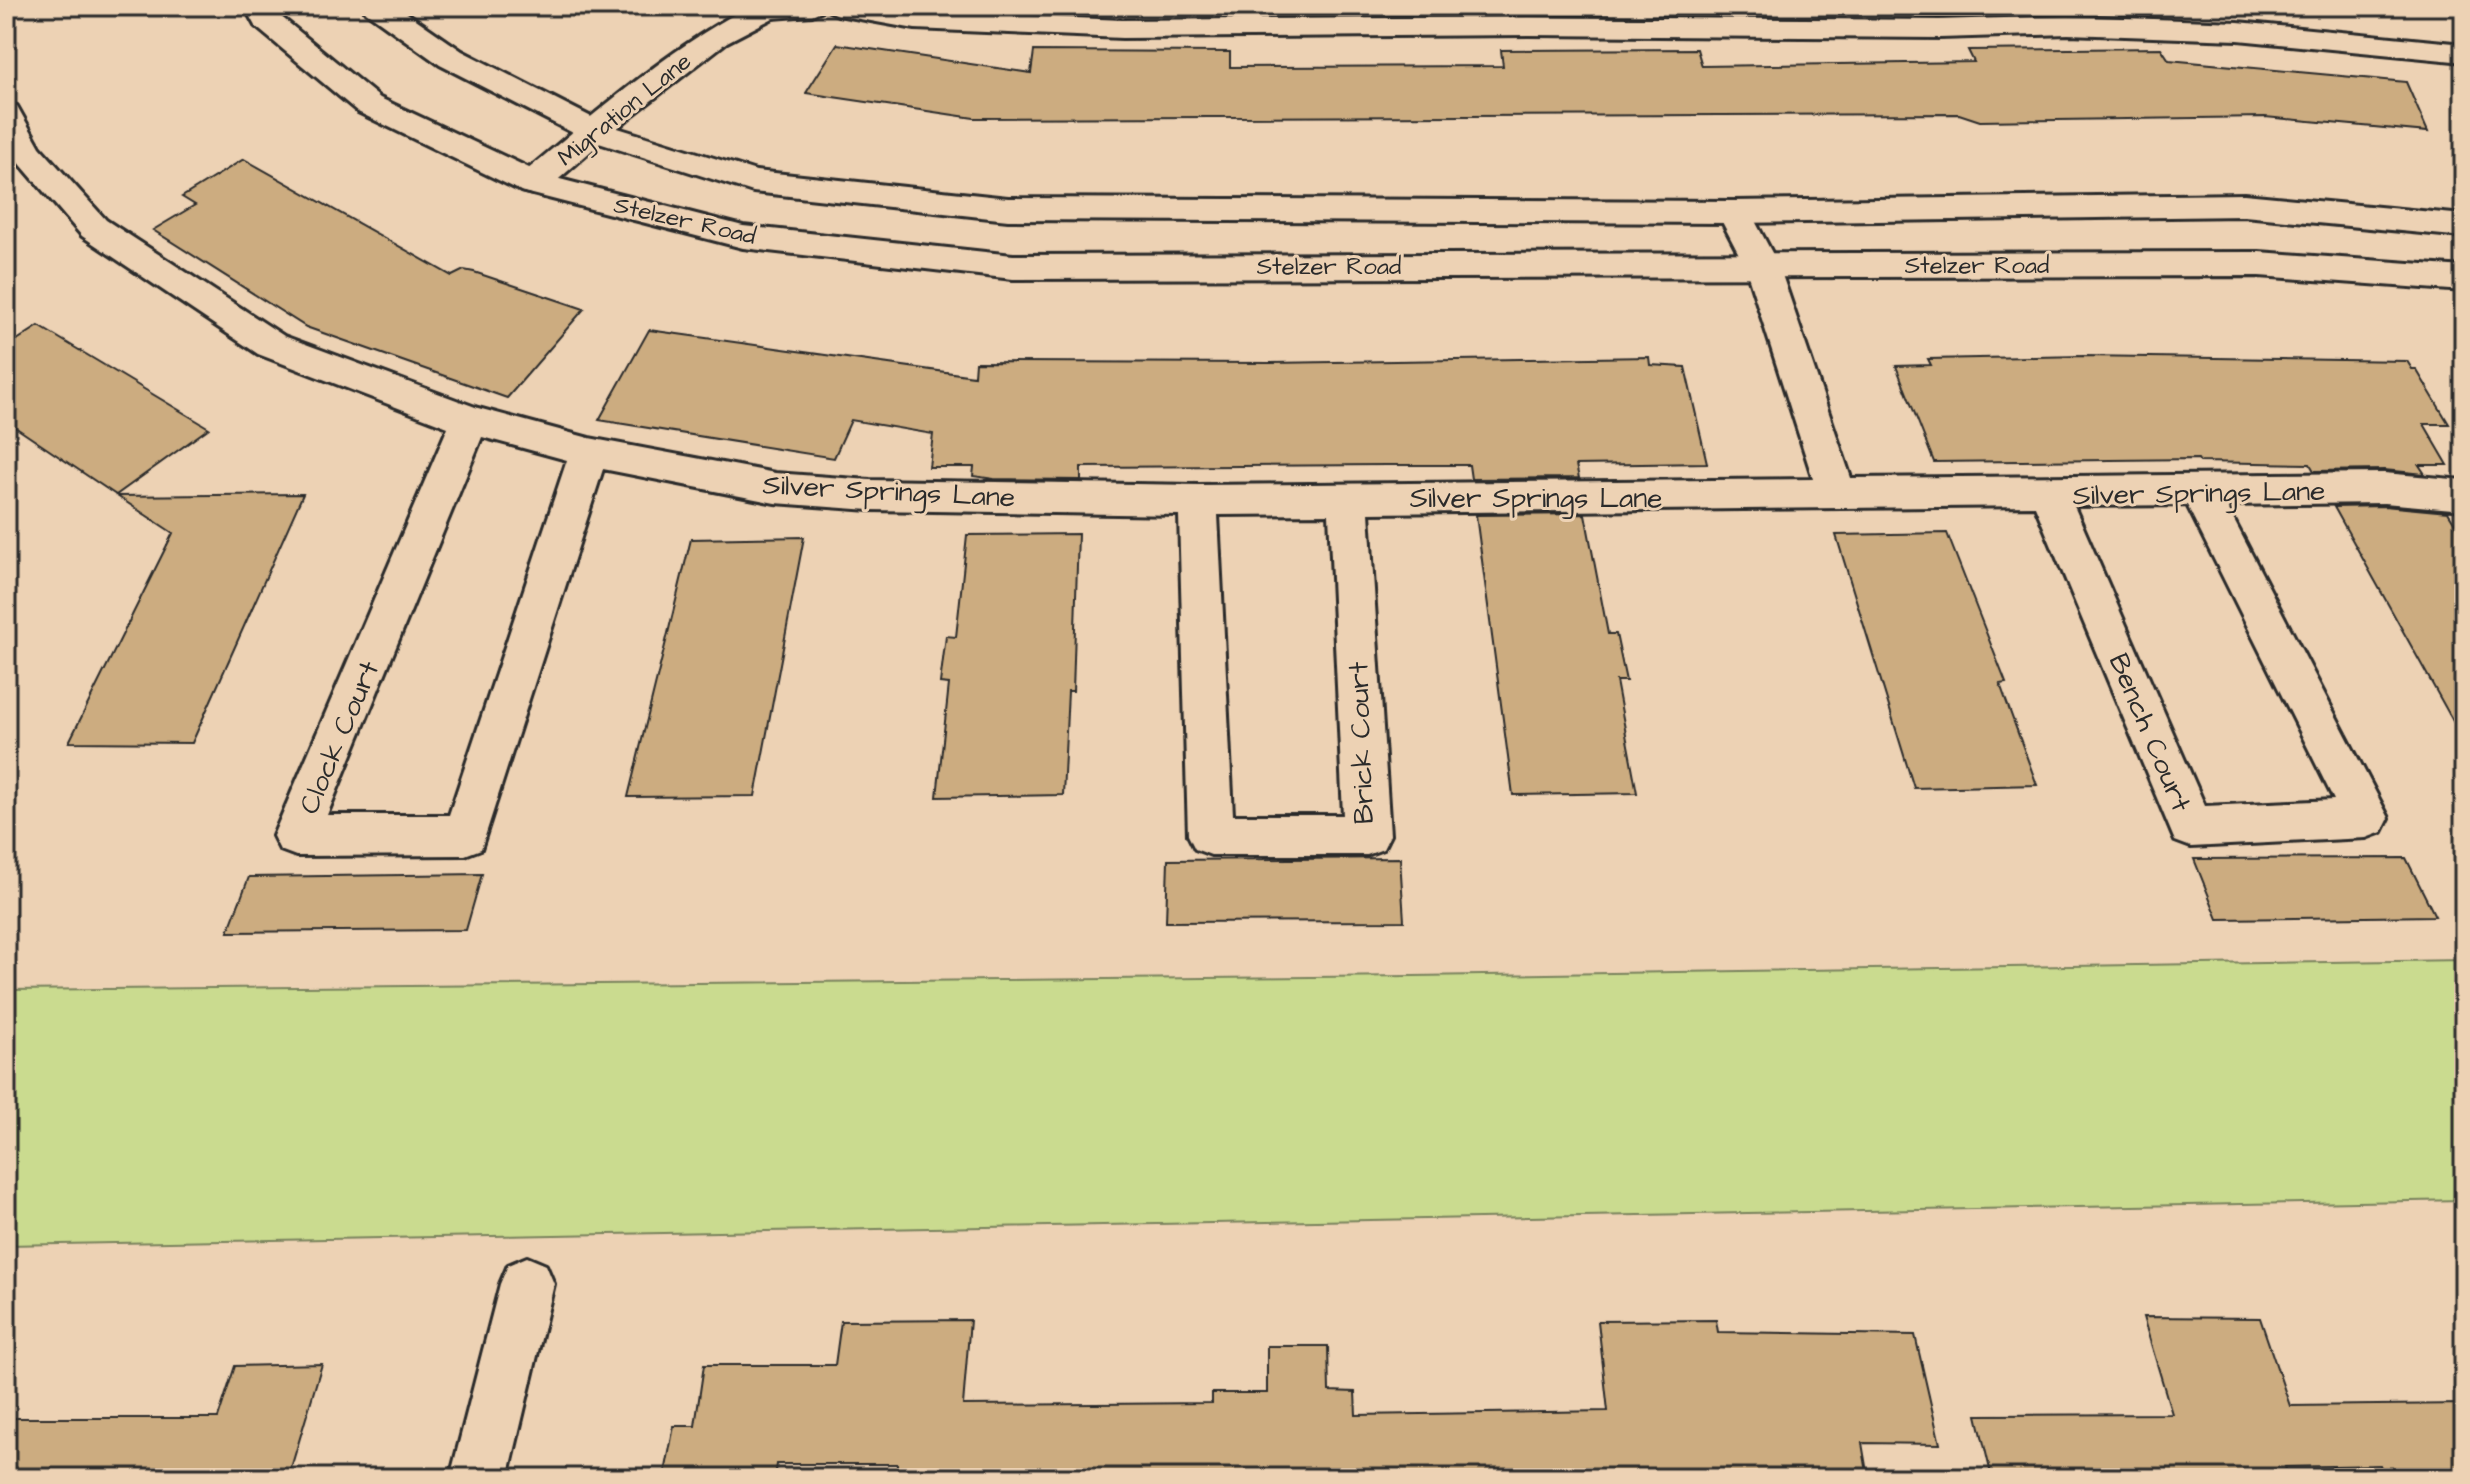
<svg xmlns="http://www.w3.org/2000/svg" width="2470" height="1484" viewBox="0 0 2470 1484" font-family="'Architects Daughter',sans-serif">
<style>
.green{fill:#cadb8f;stroke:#7a835d;stroke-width:2}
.building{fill:#ccac80;stroke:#2b2b2b;stroke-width:2}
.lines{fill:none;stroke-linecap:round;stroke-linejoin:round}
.street-casing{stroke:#2b2b2b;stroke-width:6}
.primary-casing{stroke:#2b2b2b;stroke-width:6}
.street{fill:#edd2b4;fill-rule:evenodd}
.primary{fill:#edd2b4;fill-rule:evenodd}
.labels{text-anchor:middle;stroke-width:6;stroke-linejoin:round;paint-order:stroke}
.far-street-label{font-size:24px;fill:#2b2b2b;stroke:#edd2b4}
.street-label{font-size:28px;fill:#2b2b2b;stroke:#edd2b4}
</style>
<rect width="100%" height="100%" fill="#edd2b4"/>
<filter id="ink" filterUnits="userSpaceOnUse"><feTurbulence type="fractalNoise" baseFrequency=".0125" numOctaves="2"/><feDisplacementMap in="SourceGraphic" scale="16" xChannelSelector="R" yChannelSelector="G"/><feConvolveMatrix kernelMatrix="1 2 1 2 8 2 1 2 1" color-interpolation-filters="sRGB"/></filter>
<g filter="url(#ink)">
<!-- green -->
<path class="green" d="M 2464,960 L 2464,1200 L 6,1245 L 6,990 L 1413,976 Z"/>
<!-- building -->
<path class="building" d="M 837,44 L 1031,73 L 1034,51 L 1230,52 L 1230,67 L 1503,66 L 1501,50 L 1697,49 L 1702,66 L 1974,62 L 1968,50 L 2161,48 L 2169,60 L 2406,82 L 2428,132 L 2265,117 L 1980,121 L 1959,114 L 974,118 L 806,93 Z
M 244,159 L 452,276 L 464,270 L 474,272 L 584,309 L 507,398 L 306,327 L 153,230 L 195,205 L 182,197 Z
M 39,326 L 209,428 L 116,495 L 6,421 L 6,347 Z
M 649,330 L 974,376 L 975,362 L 1271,363 L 1649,357 L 1650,365 L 1685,367 L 1707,463 L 1576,465 L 1579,478 L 1471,479 L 1469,465 L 1387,465 L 1081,467 L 1081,480 L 994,479 L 973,476 L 974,467 L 929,467 L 933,434 L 851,420 L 834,458 L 599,420 Z
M 2084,356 L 2407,361 L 2412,369 L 2416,369 L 2449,424 L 2424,424 L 2448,465 L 2419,465 L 2425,474 L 2384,470 L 2314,471 L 2310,464 L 2200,462 L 2198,459 L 1934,462 L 1896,366 L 1931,365 L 1928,359 Z
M 303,494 L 192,743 L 69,742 L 173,533 L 117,496 Z
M 2384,506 L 2448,512 L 2464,538 L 2464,741 L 2334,507 Z
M 1585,514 L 1608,634 L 1616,634 L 1626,681 L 1616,681 L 1637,793 L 1513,795 L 1476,515 Z
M 1947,533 L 2006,683 L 2000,684 L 2037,785 L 1914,788 L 1836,535 Z
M 1078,534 L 1073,691 L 1068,691 L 1063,795 L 937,797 L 949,684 L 940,683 L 946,636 L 956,637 L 967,535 Z
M 804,537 L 755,796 L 628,797 L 691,539 Z
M 1400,858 L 1404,921 L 1166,922 L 1168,860 Z
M 2406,858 L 2435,916 L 2218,919 L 2194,859 Z
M 482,874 L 466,930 L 228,932 L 249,877 Z
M 2143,1317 L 2260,1318 L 2290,1406 L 2464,1404 L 2464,1478 L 2385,1478 L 2380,1465 L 2285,1467 L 2289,1478 L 1992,1478 L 1977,1415 L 2172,1414 Z
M 970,1320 L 963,1405 L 1212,1403 L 1212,1393 L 1267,1393 L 1267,1346 L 1328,1346 L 1329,1391 L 1355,1392 L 1356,1415 L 1608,1411 L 1598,1321 L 1716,1320 L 1718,1332 L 1915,1335 L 1940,1444 L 1862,1443 L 1868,1478 L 896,1478 L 897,1464 L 777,1464 L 775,1478 L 664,1478 L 674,1426 L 695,1426 L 704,1365 L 835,1365 L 841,1321 Z
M 322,1364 L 288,1478 L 6,1478 L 6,1418 L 218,1418 L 235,1366 Z"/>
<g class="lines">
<defs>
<path id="street" d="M 750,6 L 887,6 L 915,11 L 1122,20 L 1529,17 L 1940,20 L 2068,16 L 2238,22 L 2464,44 L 2464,62 L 2238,40 L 2068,34 L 1940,38 L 1529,35 L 1122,38 L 915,29 L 838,15 L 825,9 L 812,15 L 773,18 L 727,42 L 629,118 L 545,191 L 533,194 L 521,191 L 516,183 L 521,175 C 594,115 666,50 750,6 Z
M 6,103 L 17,106 L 40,147 L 106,220 L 284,336 L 478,408 L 589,438 L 775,473 L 870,480 L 1198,485 L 1813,479 L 1745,266 L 1717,212 L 1722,204 L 1734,201 L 1746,204 L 1779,266 L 1851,478 L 2384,473 L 2464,480 L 2464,510 L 2384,503 L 2226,505 L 2389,818 L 2382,832 L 2366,838 L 2191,847 L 2175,841 L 2035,506 L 1369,513 L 1390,835 L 1383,849 L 1367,855 L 1211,855 L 1195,849 L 1188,835 L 1179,515 L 870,510 L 775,503 L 603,469 L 481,849 L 465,855 L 296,856 L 280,850 L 273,836 L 448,427 L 258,354 L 82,236 L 10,152 L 6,145 ZM 482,437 L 567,460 L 449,815 L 327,815 ZM 2187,505 L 2334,800 L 2205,806 L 2074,506 ZM 1329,514 L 1343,815 L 1233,815 L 1218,515 Z
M 527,1257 L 546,1265 L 554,1284 L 508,1478 L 450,1478 L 500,1284 L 508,1265 Z"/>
<path id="primary" d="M 244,6 L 274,6 L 279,15 L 380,98 L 544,175 L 743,226 L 1013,255 L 2259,252 L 2464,267 L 2464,291 L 2259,276 L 1013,279 L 743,248 L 521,191 L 358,112 L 255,26 Z
M 362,6 L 397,6 L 462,51 L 605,124 L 756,171 L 1008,198 L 1734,201 L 2244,194 L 2464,215 L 2464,237 L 2244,216 L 1734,223 L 1008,220 L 753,192 L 583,138 L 440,65 L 366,12 Z"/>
</defs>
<!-- street casing -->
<use href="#street" class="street-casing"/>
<!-- primary casing -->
<use href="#primary" class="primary-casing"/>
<!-- street -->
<use href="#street" class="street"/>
<!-- primary -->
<use href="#primary" class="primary"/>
</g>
</g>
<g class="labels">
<!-- far-street labels -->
<g class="far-street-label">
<text transform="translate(624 109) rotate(-39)" y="8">Migration Lane</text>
<text transform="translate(685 220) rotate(13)" y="8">Stelzer Road</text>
<text x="1977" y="273">Stelzer Road</text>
<text x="1329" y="274">Stelzer Road</text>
</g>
<!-- street labels -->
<g class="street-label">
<text transform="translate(889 490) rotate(3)" y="10">Silver Springs Lane</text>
<text transform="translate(2199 492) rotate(-1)" y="10">Silver Springs Lane</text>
<text x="1536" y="507">Silver Springs Lane</text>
<text transform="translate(2151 732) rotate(67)" y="10">Bench Court</text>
<text transform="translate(338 737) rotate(-67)" y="10">Clock Court</text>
<text transform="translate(1360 743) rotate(-92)" y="10">Brick Court</text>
</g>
</g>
<!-- margin -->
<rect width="2470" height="1484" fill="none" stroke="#edd2b4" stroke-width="32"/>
<rect x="16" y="16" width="2438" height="1452" fill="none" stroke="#2b2b2b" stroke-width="3" filter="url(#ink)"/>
</svg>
